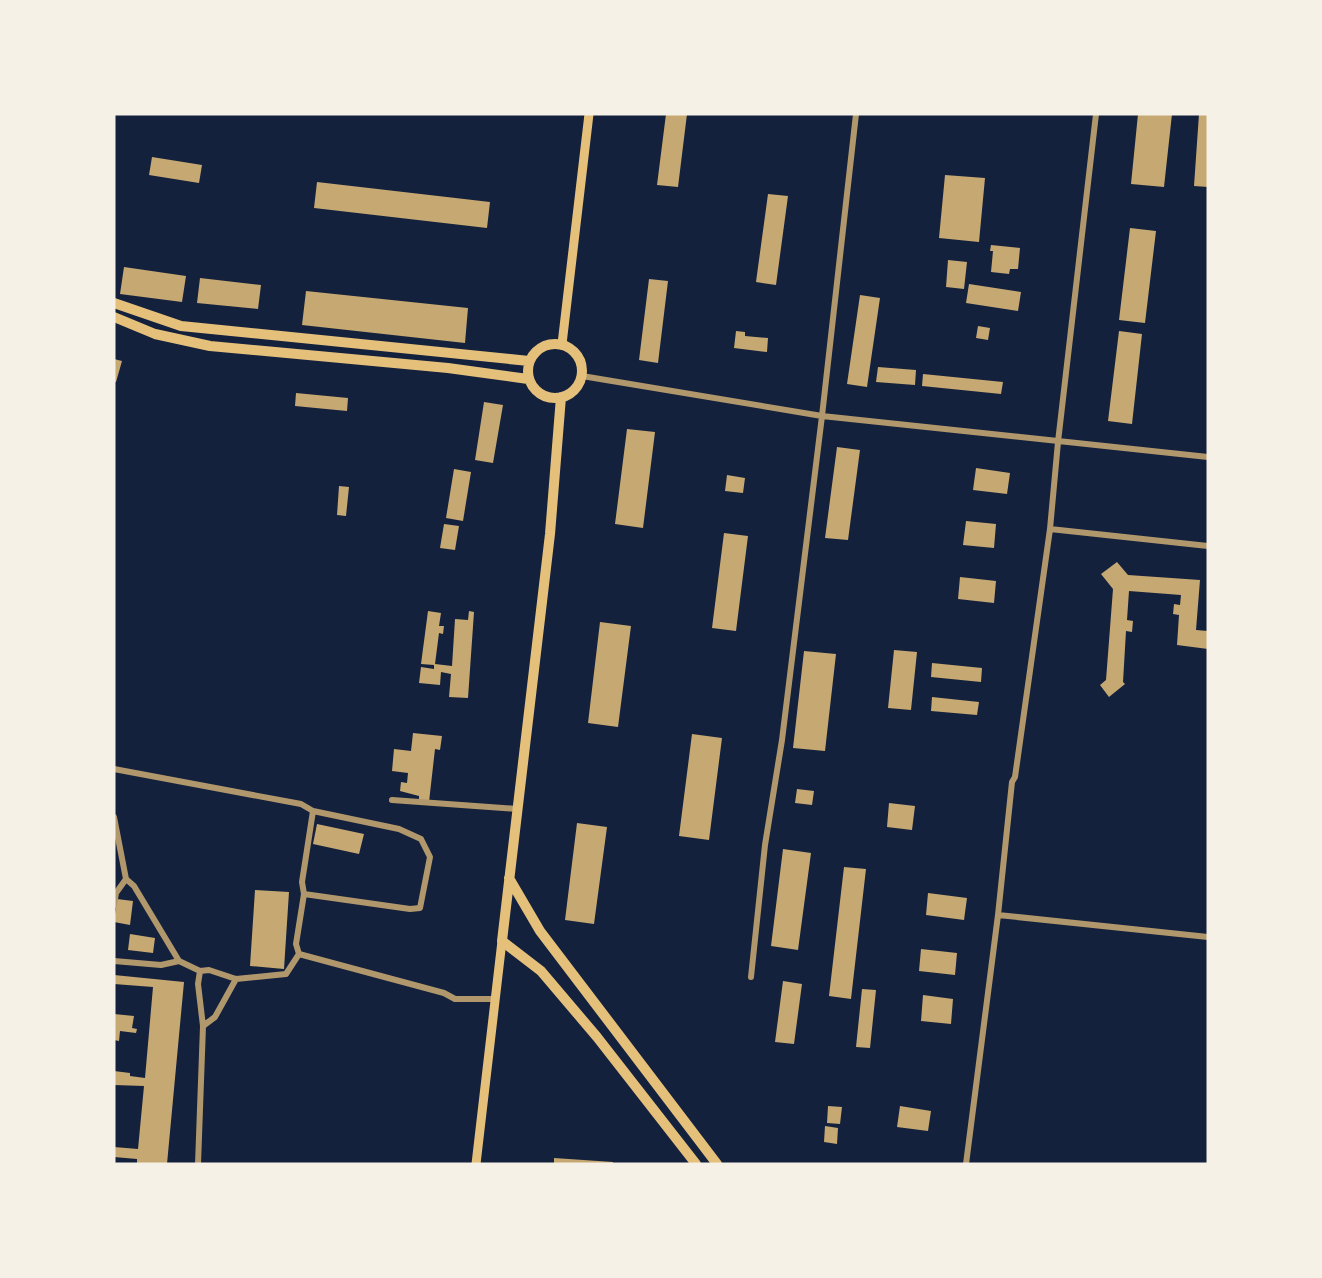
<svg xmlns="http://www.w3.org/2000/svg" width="1322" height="1278" viewBox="0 0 1322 1278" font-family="'Fira Sans',sans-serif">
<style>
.building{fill:#c6a872}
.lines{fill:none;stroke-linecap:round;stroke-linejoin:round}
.minor{stroke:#b1986c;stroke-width:6}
.secondary{stroke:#e5c07b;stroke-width:9}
.primary{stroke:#e5c07b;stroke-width:10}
</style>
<rect width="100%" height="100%" fill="#14213d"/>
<!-- building -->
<path class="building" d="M 666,114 L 687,114 L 678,187 L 657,185 Z
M 1138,114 L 1172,114 L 1164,187 L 1131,184 Z
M 1199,114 L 1208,114 L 1208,187 L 1194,186 Z
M 152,157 L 202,165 L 199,183 L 149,175 Z
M 945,175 L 985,178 L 979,242 L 939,238 Z
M 317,182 L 490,202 L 487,228 L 314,208 Z
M 768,194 L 788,196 L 776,285 L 756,282 Z
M 1130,228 L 1156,231 L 1145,323 L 1119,320 Z
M 991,245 L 1020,248 L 1018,269 L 1010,269 L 1009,274 L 991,272 L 993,251 L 990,251 Z
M 948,260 L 967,262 L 964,289 L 946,287 Z
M 124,267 L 186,276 L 182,302 L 120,294 Z
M 200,278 L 261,285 L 258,309 L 197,303 Z
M 649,279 L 668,281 L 658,363 L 639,360 Z
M 969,284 L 1021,292 L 1018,311 L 966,303 Z
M 306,291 L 468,308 L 465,343 L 302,325 Z
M 860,295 L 880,298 L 867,387 L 847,384 Z
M 978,326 L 990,328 L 988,340 L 976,338 Z
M 736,331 L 745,332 L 745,336 L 768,338 L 767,352 L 734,348 Z
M 1119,331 L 1142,334 L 1132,424 L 1108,421 Z
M 114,359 L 122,361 L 116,382 L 114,382 Z
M 878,367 L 916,370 L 915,385 L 876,382 Z
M 923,374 L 1003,382 L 1001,394 L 922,386 Z
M 296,393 L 348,398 L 347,411 L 295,406 Z
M 484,402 L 503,405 L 493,463 L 475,460 Z
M 627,429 L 655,432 L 643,528 L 615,524 Z
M 837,447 L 860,450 L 848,540 L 825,538 Z
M 976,468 L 1010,473 L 1007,494 L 973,490 Z
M 454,469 L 471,472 L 463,521 L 446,518 Z
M 727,475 L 745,478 L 743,493 L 725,491 Z
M 339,486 L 349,487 L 346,516 L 337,515 Z
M 966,521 L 996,524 L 994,548 L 963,545 Z
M 444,524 L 459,526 L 455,550 L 440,548 Z
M 724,533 L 748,536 L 736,631 L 712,628 Z
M 1117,562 L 1128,575 L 1200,580 L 1196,630 L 1208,631 L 1208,649 L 1177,645 L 1179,615 L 1173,614 L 1174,604 L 1180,605 L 1181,595 L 1129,591 L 1127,620 L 1133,621 L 1132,632 L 1126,631 L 1123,682 L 1125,684 L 1109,697 L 1100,685 L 1106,680 L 1113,589 L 1101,574 Z
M 960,577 L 996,581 L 994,603 L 958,599 Z
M 428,611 L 441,613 L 439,626 L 444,626 L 443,634 L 439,633 L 435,664 L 452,666 L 455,619 L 468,620 L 469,611 L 474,612 L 468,698 L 449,697 L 451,674 L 441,672 L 440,685 L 419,683 L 421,667 L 434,669 L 434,665 L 421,664 Z
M 600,622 L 631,626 L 618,727 L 588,723 Z
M 894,650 L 917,652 L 911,710 L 888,708 Z
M 804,651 L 836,654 L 825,751 L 793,748 Z
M 932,663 L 982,668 L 981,682 L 931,677 Z
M 932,697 L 979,702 L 977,715 L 931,711 Z
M 413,733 L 442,736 L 440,750 L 435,749 L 429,802 L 419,800 L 419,796 L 400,791 L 401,782 L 407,783 L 408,773 L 392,771 L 394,749 L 411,751 Z
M 692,734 L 722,738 L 709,840 L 679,836 Z
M 797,789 L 814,791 L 812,805 L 795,803 Z
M 889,803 L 915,806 L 912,830 L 887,827 Z
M 577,823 L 607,827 L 594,924 L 565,920 Z
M 317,824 L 364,834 L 359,854 L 313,844 Z
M 783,849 L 811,853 L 798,950 L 771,946 Z
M 844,867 L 866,869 L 851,999 L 829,996 Z
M 255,890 L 289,892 L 284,969 L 250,966 Z
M 928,893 L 967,898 L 964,920 L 926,915 Z
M 117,899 L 133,901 L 130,925 L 114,922 Z
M 130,934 L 155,938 L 153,953 L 128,950 Z
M 921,949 L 957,953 L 955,975 L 919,971 Z
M 114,975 L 184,982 L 167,1164 L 137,1164 L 137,1159 L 114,1157 L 114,1147 L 138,1149 L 144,1086 L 114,1085 L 114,1071 L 130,1073 L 130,1076 L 145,1078 L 153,987 L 114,984 Z
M 783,981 L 802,984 L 794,1044 L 775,1042 Z
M 862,989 L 876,990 L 870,1048 L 856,1047 Z
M 923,995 L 953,999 L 951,1024 L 921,1021 Z
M 114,1014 L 134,1016 L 132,1028 L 137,1029 L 136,1033 L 120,1031 L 119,1041 L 114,1040 Z
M 828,1106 L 842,1107 L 840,1124 L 827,1123 Z
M 900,1106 L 931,1111 L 928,1131 L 897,1127 Z
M 825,1126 L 838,1128 L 837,1144 L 824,1142 Z
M 554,1158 L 613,1162 L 613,1164 L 554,1164 Z"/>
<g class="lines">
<!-- minor -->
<path class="minor" d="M 582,376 L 822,416 L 1208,457
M 1050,529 L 1208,546
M 114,769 L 301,804 L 313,811 L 399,829 L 421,839 L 430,857 L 420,908 L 410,909 L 304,894
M 392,800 L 517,809
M 114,817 L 126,879 L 134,886 L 179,961 L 200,971 L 209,970 L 236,979 L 286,974 L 299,954 L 296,944 L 304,894 L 302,882 L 313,811
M 114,905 L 116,893 L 126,879
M 998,915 L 1208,937
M 299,954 L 444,993 L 455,999 L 495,999
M 114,961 L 161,965 L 179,961
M 751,977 L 765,845 L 782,740 L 822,416 L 856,114
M 203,1026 L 215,1017 L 236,979
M 198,1164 L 203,1026 L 198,984 L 200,971
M 966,1164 L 998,915 L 1012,782 L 1015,777 L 1050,529 L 1058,442 L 1096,114"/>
<!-- secondary -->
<path class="secondary" d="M 562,344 L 589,114
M 476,1164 L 502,941"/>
<!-- primary -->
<path class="primary" d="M 114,303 L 181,326 L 529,361
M 114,317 L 155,334 L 210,346 L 448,368 L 528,379
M528 371a27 27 0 1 1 54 0a27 27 0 1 1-54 0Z
M 561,397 L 550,534 L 502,941 L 541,971 L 597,1037 L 696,1164
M 509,878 L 540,931 L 717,1164"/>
</g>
<!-- border -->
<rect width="1322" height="1278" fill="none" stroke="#f6f1e7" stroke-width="231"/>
</svg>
